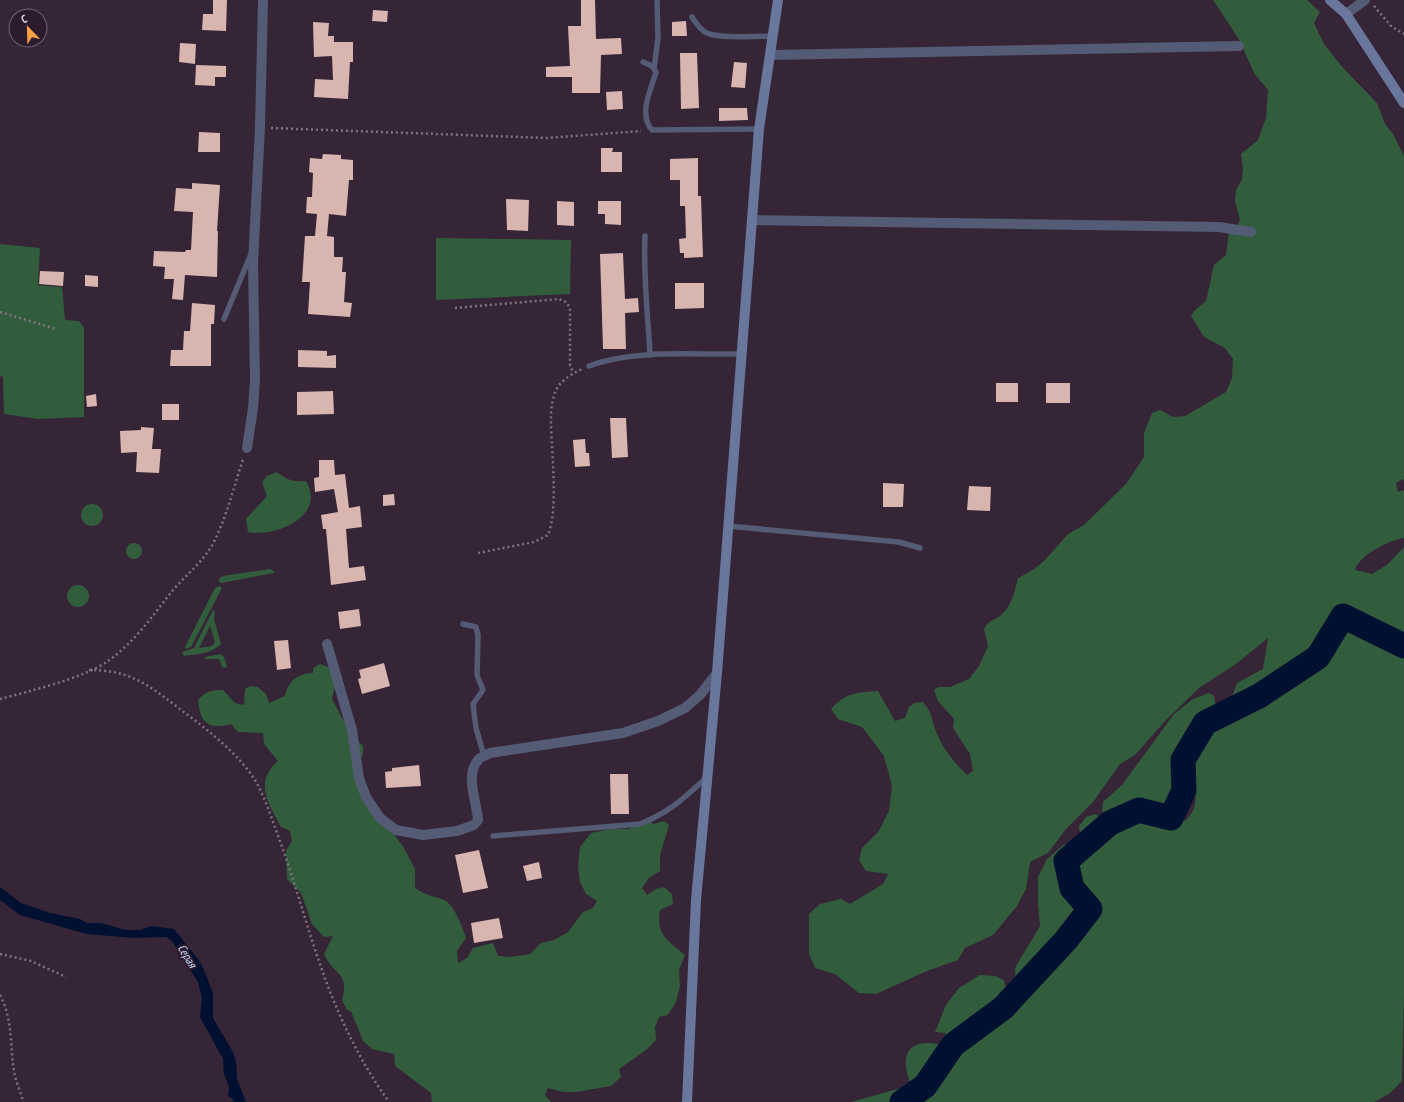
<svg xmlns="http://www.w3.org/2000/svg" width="1404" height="1102" viewBox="0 0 1404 1102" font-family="'PT Sans Narrow',sans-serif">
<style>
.green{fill:#325d3d;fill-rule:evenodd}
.water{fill:#001030}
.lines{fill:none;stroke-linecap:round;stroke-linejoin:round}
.river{stroke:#001030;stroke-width:25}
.building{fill:#d8b5af}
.path{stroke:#827382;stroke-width:2.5;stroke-dasharray:2 3;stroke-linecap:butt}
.lane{stroke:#535c74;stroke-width:5.5}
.street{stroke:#535c74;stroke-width:10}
.secondary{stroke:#69779d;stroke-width:10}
.labels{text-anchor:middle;stroke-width:4;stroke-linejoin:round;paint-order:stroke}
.water-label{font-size:12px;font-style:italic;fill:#c7defc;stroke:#2c1b2d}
</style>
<rect width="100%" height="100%" fill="#362437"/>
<!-- green -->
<path class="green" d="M 1213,0 L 1307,0 L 1320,12 L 1314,23 L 1324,44 L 1344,69 L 1377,103 L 1385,124 L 1393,134 L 1404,156 L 1404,479 L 1396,483 L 1398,492 L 1404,490 L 1404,538 C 1390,540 1359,555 1355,570 L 1372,574 L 1388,564 L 1404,547 L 1404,995 L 1402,1081 L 1389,1094 L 1374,1102 L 851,1102 L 901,1088 L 910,1082 C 905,1070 901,1049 919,1044 C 925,1042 933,1044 939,1044 L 946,1033 L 935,1032 L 946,1005 L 959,988 L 980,975 L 995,976 L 1004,980 L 1007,994 L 1016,989 L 1015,968 L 1040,926 L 1038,905 L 1038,877 L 1047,859 L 1063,845 L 1073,843 L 1074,847 L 1081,836 L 1079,826 L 1086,817 L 1095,814 L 1101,817 L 1101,821 L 1109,817 L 1102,811 L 1103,802 L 1122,785 L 1174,714 L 1193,699 L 1209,693 L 1214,696 L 1216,708 L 1231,700 L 1237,683 L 1263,669 L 1268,638 L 1236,664 L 1199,688 L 1166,720 L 1135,755 L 1120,764 L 1093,802 L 1066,829 L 1048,853 L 1030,862 L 1026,889 L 1017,906 L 993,935 L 965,948 L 958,960 L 927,971 L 876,994 L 859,993 L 835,974 L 815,968 L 809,954 L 809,914 L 820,904 L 841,899 L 850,904 L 883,884 L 888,874 L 866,871 L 859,860 L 862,848 L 879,831 L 889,811 L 892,786 L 884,756 L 862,727 L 838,719 L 831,709 C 845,693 858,692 878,691 L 895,721 L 905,718 L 909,707 L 914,703 L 923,702 C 932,712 932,722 937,734 C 943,749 955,763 967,775 L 973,771 L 970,754 L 953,728 L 954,719 L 938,701 L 934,690 L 938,687 L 950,687 L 969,679 L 979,666 L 988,646 L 984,629 C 992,617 993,622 1001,615 C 1012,606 1015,590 1018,578 L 1033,570 L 1045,560 L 1068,534 L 1084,525 L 1126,484 L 1144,457 L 1144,433 L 1152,413 L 1160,410 L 1173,417 L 1185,416 L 1226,392 L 1232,378 L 1233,359 L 1225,348 L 1204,337 L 1191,316 L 1194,311 L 1206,301 L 1214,265 L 1226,255 L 1229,232 L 1236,228 L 1240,220 L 1235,201 L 1236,190 L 1242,179 L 1243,169 L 1241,154 L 1258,140 L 1266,118 L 1268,90 L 1254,73 L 1240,41 ZM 1192,774 C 1196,793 1200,807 1185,821 L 1167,816 L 1184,814 L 1189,808 Z
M 436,238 L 571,240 L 570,294 L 436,300 Z
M 0,244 L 40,248 L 38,285 L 62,287 L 65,320 L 79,321 L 84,328 L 84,417 L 38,419 L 4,414 L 3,377 L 0,376 Z
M 277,472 C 287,480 293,482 306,481 C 327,516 275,538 248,532 L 246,519 L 267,496 L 262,482 L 267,476 Z
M81 515a11 11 0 1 1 22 0a11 11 0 1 1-22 0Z
M126 551a8 8 0 1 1 16 0a8 8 0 1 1-16 0Z
M 270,569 L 274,571 L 274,573 L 221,583 L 219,582 L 219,579 L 223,576 Z
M67 596a11 11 0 1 1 22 0a11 11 0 1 1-22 0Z
M 220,586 L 222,588 L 191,647 L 186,649 L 185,647 L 215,588 Z
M 213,610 L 215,612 L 214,619 L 221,644 C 212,654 196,654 184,656 L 182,652 L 194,648 ZM 210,626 L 215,642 L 212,646 L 199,648 Z
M 221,654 L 224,657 L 227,666 L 225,668 L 222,667 L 219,659 L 205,659 L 205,657 Z
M 320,664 L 331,668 L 336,682 L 332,699 L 349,731 L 363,746 L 363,754 L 358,762 L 359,786 L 404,848 L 415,869 L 415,888 C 424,895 434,896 444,900 C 454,904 463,928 466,938 L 457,951 L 458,963 L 467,958 L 473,948 L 493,943 L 498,956 L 511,957 L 530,954 L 541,943 L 554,940 L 568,932 L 583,912 L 593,908 L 597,901 L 586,894 L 580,882 L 578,867 L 580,847 L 591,833 L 610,829 L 629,829 L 645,819 L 654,824 L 664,821 L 669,825 L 660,855 L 660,871 L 649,878 L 642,888 L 647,895 L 656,889 L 664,887 L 672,894 L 673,904 L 660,910 C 656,936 668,940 685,955 L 679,970 L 680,986 L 676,1002 L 668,1015 L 659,1017 L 655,1027 L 656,1040 L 646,1050 L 619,1069 L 621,1077 L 611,1086 L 576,1092 L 564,1092 L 548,1088 L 545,1095 L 551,1102 L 432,1102 L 431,1093 L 395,1066 L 394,1054 L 372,1049 L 363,1041 L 351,1011 L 347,1010 L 342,1000 C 350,972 334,976 324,954 L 333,936 L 324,937 L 312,924 L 301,893 L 287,879 L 286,851 L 292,841 L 290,831 L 281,827 C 269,804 253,783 278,761 L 264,744 L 263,733 L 238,732 L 231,724 C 208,730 200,723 198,700 C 206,691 211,690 223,690 L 235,703 L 244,705 L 245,689 L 251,686 L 258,687 L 266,694 L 269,703 L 285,696 C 289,680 297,674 313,673 L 313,668 Z"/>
<!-- water -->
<path class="water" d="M 0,887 L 21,903 L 50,913 L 80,919 L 87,923 L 101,923 L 125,930 L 140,930 L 151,926 L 174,929 L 200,962 L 204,970 L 213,993 L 213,1018 L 233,1052 L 236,1061 L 237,1079 L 246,1102 L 234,1102 L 233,1099 L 228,1096 L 229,1087 L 224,1074 L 223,1059 L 200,1017 L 202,998 L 198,982 L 172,941 L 166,937 L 134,938 L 87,934 L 20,915 L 0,900 Z"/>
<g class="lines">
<!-- river -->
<path class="river" d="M 902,1102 L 925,1086 L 953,1045 L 1003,1008 L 1066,940 L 1090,909 L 1072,888 L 1066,861 L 1110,823 L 1139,810 L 1171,818 L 1184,790 L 1183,760 L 1205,723 L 1259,696 L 1318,657 L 1343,616 L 1404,646"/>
</g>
<!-- building -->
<path class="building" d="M 213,0 L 227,0 L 226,31 L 202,30 L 203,14 L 213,14 Z
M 581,0 L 595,0 L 596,39 L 621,38 L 622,54 L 601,55 L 600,93 L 572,93 L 572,77 L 546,77 L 546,67 L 570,66 L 568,26 L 581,26 Z
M 373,10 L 388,11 L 387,22 L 372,21 Z
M 686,21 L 687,36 L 672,36 L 672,22 Z
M 313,22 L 329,23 L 328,36 L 334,36 L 334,42 L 353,42 L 353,62 L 350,62 L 348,99 L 314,97 L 315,79 L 333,80 L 332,56 L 314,57 Z
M 180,43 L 196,44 L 195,64 L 179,62 Z
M 680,53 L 697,53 L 699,108 L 681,109 Z
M 734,62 L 747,63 L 745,88 L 731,87 Z
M 196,65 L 226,66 L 226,77 L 215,77 L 215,86 L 195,85 Z
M 622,91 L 623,109 L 607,110 L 606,92 Z
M 719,108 L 747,108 L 748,120 L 719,121 Z
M 199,132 L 220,133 L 220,152 L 198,152 Z
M 601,148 L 613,148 L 612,152 L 622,152 L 622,172 L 601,172 Z
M 323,154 L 341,155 L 341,159 L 353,160 L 353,180 L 349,180 L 346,216 L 329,214 L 327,236 L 334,237 L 334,257 L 343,257 L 342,272 L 346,272 L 344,302 L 352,303 L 350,317 L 308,314 L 310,282 L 302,282 L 305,236 L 315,236 L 317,214 L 306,213 L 307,197 L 312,197 L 313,173 L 309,172 L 310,158 L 322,159 Z
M 698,158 L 698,196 L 701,196 L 703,257 L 684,258 L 684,253 L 680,253 L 679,239 L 686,238 L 685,206 L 680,206 L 680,180 L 670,180 L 670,159 Z
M 192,183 L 220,185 L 217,231 L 218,231 L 217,277 L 185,275 L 183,300 L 172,299 L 174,279 L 164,279 L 165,267 L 153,266 L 154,251 L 185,252 L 186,250 L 191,250 L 193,212 L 174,211 L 176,188 L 192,189 Z
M 506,199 L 529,200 L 528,231 L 507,230 Z
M 557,201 L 574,202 L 574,226 L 557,225 Z
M 598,201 L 621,201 L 621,225 L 605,224 L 605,214 L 598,214 Z
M 623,253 L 625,299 L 638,298 L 639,312 L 625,313 L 626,349 L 603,349 L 600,254 Z
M 40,271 L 64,272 L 63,286 L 39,284 Z
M 85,275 L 98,276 L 98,287 L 85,286 Z
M 675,283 L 704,283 L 704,308 L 675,309 Z
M 192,303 L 215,305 L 214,324 L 211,324 L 211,366 L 170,366 L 171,350 L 183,350 L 184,331 L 190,331 Z
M 298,350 L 327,351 L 327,356 L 336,355 L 336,368 L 298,367 Z
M 996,383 L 1018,383 L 1018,402 L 996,402 Z
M 1046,383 L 1070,383 L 1070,403 L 1046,403 Z
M 333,391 L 334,414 L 297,415 L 297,392 Z
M 96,394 L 97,406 L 87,407 L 86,396 Z
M 162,404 L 179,404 L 179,420 L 162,420 Z
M 610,418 L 626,418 L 628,457 L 612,458 Z
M 141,427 L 154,428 L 152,449 L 161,449 L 159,473 L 136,472 L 137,452 L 121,453 L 120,431 L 141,430 Z
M 585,439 L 586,453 L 589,453 L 590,466 L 575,467 L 573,440 Z
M 319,460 L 334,460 L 335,475 L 345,474 L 349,508 L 360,506 L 362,527 L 346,529 L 349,568 L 364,566 L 366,580 L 331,585 L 326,529 L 323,529 L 321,515 L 338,512 L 334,489 L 315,492 L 314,478 L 319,477 Z
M 883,483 L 904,484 L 903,507 L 883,507 Z
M 969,486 L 991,487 L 990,511 L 967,510 Z
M 394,494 L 395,505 L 383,506 L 383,495 Z
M 359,609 L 361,626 L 340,629 L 338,612 Z
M 288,640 L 291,668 L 277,670 L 274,641 Z
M 384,663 L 390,686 L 362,694 L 358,679 L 361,678 L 359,670 Z
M 419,765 L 421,786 L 386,788 L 385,772 L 392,771 L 392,768 Z
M 610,774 L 628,774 L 629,814 L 611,814 Z
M 479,850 L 488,888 L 463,893 L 455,855 Z
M 539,862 L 542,878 L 527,881 L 523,866 Z
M 499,918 L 503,938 L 474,943 L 471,923 Z"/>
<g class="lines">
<!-- path -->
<path class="path" d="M 1374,6 L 1391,26 L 1404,34
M 271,128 L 547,138 L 641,131
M 455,308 L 559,299 L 566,302 L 570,308 L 570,365 L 573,373
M 0,312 L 56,329
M 478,553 L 534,542 L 548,535 C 557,513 553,469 552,444 C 551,427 549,406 556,390 C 561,380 572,374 582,369
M 89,670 C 128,670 146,683 176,706 C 201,725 228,745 248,770 C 262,788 269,811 277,833 C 294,878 306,925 322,970 C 338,1016 361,1063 389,1102
M 0,699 C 30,691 84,678 108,661 C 135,642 153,615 173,590 C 187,574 204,561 214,542 C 227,515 234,487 243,459
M 0,954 L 31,961 L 66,977
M 0,995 C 13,1019 10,1046 14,1072 C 16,1082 21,1092 23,1102"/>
<!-- lane -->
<path class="lane" d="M 692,17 C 696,23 700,30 707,33 C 720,39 757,36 773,36
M 643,62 L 652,66 L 656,72 C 651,90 638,114 652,130 L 759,129
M 654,69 L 658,38 L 657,0
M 645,236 C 643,276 648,315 650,355
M 224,319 L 251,254
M 589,366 C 633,349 693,355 741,354
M 728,526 L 899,542 L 920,548
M 463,624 L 476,627 L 478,635 L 477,675 L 483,690 L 473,704 L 476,728 L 484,756
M 493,836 L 640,824 C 670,812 683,799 706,778"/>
<!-- street -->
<path class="street" d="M 1346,14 L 1365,0
M 770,55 L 1239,46
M 752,220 L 1219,227 L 1251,232
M 247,448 L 253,408 L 255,380 L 253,263 L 260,127 L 263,0
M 327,644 L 352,730 L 359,778 L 366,797 L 380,818 L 396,830 L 423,835 L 457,831 L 474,825 L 478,820 C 477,802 464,774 479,759 C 481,757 487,755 490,753 L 623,733 L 658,721 L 685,708 L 700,695 L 717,673"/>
<!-- secondary -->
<path class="secondary" d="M 1330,0 L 1346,14 L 1404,103
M 687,1102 L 696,900 L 717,673 L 759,129 L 778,0"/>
</g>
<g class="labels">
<!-- water labels -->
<g class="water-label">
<text transform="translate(187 956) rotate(59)" y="4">Серая</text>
</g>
</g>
<!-- north arrow -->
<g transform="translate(28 28) rotate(337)"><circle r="19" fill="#2c1b2d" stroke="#736474"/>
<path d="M0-3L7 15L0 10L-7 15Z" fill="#f6a248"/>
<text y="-6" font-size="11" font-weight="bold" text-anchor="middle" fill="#ded2de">С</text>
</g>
</svg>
